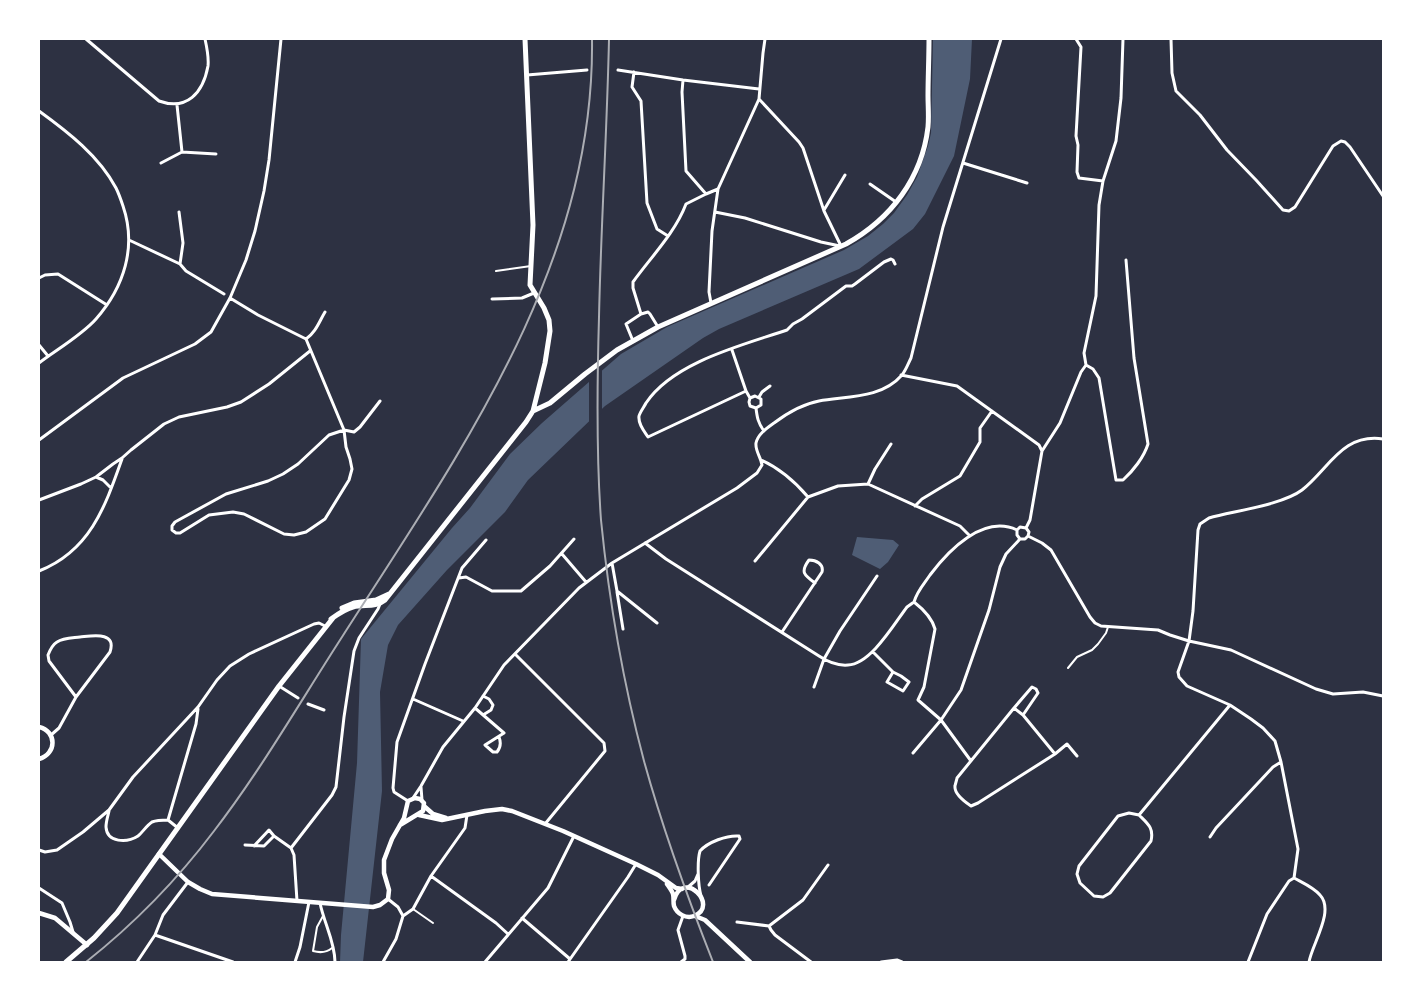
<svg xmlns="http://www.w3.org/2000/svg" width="1422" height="1001" viewBox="0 0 1422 1001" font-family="'Source Sans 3',sans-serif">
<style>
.water{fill:#4f5d75}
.pier{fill:#2d3142}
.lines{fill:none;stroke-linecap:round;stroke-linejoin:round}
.service{stroke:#fff;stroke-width:2}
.minor{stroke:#fff;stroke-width:3}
.tertiary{stroke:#fff;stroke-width:4.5}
.secondary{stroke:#fff;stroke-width:4.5}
.primary{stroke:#fff;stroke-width:5}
.rail{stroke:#abadb3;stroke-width:2}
</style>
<rect width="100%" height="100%" fill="#2d3142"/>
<!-- water -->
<path class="water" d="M 933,39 L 972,39 L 970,79 L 954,156 L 925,214 L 913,229 L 859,269 L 719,329 L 703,338 L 605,406 L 528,480 L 505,512 L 447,570 L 398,625 L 388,645 L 380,692 L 382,791 L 363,962 L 340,962 L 341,935 L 357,763 L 361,639 L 452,528 L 470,508 L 510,454 L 542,423 L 621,354 L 667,327 L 844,250 L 868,236 L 883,224 L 894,213 L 907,195 L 917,177 L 928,146 L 931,133 Z
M 857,537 L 893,540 L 899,545 L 888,562 L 880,569 L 852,555 Z"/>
<!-- pier -->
<path class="pier" d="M 602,368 L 602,413 L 589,426 L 589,379 Z"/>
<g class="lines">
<!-- service -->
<path class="service" d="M 496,271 L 531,266
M 1068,668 L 1077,657 L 1092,650 L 1098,644 L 1106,633 L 1108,627
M 413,909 L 433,923
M 323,916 L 317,927 L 313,951 C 320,953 326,953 332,948"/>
<!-- minor -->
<path class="minor" d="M 86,39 L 159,101 C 187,111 203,93 208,66 C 209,57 207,48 205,39
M 1076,39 L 1081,47 L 1076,136 L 1078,145 L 1077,172 L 1079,178 L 1103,181
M 1171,39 L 1172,73 L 1176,91 L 1200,115 L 1227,150 L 1256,180 L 1283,210 L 1289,211 L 1295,207 L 1333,146 L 1341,141 L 1345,142 L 1350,147 L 1383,196
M 618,70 L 683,80 L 759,89
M 634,72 L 632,87 L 641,101 L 647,203 L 657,229 L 668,236
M 527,75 L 587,70
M 683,80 L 682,92 L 686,171 L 706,194
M 759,99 L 799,142 L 803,148 L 824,211 L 841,246
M 177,105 L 182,152
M 39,111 C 68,132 99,156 116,188 C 119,194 121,200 123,206 C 137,247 124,287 96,319 C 82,335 56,350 39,363
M 161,163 L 182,152 L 216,154
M 963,163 L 1027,183
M 870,184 L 896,202
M 824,210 L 845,175
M 715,212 L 745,218 L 821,242 L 840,246
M 129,240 L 180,264 L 183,243 L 179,212
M 180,264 L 186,271 L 224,294
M 39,278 L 45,275 L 58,274 L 107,305
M 230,298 L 258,315 L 306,339 L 344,430 L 346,447 L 350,459 L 352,469 L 349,480 L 325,519 L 306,532 L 294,535 L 284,534 L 244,514 L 233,512 L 209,515 L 180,533 L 176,533 L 172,530 L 172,526 L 175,522 L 226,494 L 268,481 L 283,474 L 298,464 L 329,435 L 344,430 L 354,432 L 360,427 L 380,401
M 492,299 L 522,298 L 534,293
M 711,303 L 709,292 L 712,231 L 718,189 L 759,99 L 763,53 L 765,39
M 658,327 L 650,314 L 648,312 L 641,314 L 633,288 L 633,282 C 651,257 675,233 686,204 L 706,194 L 718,189
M 306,339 C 316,332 319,322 325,312
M 633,341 L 626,324 L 641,314
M 39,345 L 48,356
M 732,350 L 746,391 L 750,398
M 1086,365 L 1093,369 L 1099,378 L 1116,480 L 1123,480 C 1133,471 1144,457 1148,444 L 1134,358 L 1126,260
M 901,375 L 957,386 L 1039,445 L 1042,451 L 1030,520 L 1026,528
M 746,391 L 648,437 C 644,431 638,424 639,416 C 640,412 644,407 646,403 C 673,362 743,345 787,330 L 793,324 L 802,319 L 846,286 L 852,286 L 855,284 L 884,262 L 891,259 L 893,260 L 895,264
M 759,397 L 762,392 L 770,386
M 750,398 L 755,396 L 761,399 L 761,405 L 756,408 C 757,417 758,423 764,431
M 750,398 L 749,402 L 750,406 L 756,408
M 39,440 L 123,378 L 195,344 L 211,332 L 230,298 L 246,260 L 255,231 L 264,191 L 269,160 L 281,39
M 1042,451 L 1060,423 L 1081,372 L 1086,365 L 1084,353 L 1096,296 L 1099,205 L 1103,181 L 1116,141 L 1121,98 L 1123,39
M 761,460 C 779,468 796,483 808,497 L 838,486 L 868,484 L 960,526 L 970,536
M 96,477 L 103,480 L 111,488
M 868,484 L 875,469 L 891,444
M 39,500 L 81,484 L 96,477 L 113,464 L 122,458 L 131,450 L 164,424 L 179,417 L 227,407 L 241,402 L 269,384 L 310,351
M 915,506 L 922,499 L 960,476 L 980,442 L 980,428 L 992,411
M 1017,530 L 1017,535 L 1020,539 L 1025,539 L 1028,536
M 1017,530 L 1020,527 L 1026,528 L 1029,532 L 1028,536
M 1028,536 L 1042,543 L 1051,550 L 1090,617 L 1095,623 L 1101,626 L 1158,630 L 1170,635 L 1189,641 L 1231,650 L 1316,689 L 1333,694 L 1363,692 L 1383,696
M 645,543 L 666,559 L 819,656 C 828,662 837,666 848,665 C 871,664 894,624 907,607 L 914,602 C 917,591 924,584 930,575 C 948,551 983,514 1017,530
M 562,554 L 586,582
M 755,561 L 808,497
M 612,563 L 617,591 L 657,623
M 39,571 C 90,551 105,507 122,459
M 459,578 L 466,577 L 492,591 L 521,591 L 550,566 L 574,539
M 617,592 L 623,629
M 914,602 C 923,609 932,618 935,629 L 924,687 L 918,700 L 941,720 L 971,761
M 782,632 L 822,572 C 824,564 816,560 809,560 C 800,572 804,575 815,583
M 873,652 L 893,672 L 887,682 L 903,691 L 909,682 L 901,676 L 893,672
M 515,654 L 604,743 L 605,751 L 545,824
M 279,686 L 298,698
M 814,687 L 824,659 L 840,631 L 877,576
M 483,696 L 489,699 L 493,705 L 491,710 L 483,715
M 413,699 L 463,721
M 308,704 L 324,710
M 475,708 L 504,733 L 485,745 L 493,752 L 497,752 C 501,747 501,742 499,737
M 1014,708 L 1023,715 L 1055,754 L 978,803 L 971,806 C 965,802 954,794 955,786 C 955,785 957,779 957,778 Z
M 1014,708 L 1032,687 L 1036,689 L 1038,693 L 1023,715
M 51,735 L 59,728 L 76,697 L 110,652 C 117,631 92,636 80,637 C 73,638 63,638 57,642 C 52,645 50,650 48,655 L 49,661 L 76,697
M 913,753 L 941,720 L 961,690 L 989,610 L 1000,567 L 1006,554 L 1020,539
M 1055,754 L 1067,744 L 1077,756
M 421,787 L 422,800
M 413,798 L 421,786 L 443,747 L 475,708 L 504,665 L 579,588 L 612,563 L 737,488 L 757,473 L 762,465 C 761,457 755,451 756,443 C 758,434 767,428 774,423 C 786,414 803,404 819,401 C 847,396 881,399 902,375 C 906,370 908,364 911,358 L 943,227 L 1001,39
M 408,801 L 394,792 L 393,788 L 397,742 L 425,664 L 462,568 L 486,540
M 109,811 C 108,816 106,821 106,827 C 107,843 127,843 138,836 C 143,832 146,826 152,822 C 157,820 162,820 168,820 L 178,828
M 1139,815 C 1148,824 1154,828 1151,841 L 1110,893 L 1103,897 L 1094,896 L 1080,883 L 1077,874 L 1079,866 L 1118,816 L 1129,813 L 1139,815 L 1230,705
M 168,820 L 196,724 L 198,709
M 1210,837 L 1216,828 L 1273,767 L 1281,762
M 245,845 L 264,846 L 274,836
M 254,846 L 269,830 L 274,836 L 291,848
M 291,848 L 332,795 L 336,787 L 344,717 L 354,651 L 359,638 L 378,609 L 380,604
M 291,848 L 294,855 L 297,901
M 39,850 L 45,852 L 57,850 L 83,832 L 109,810 L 133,777 L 198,707 L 217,680 L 230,666 L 249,654 L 314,624 L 319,623 L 325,626
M 431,876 L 496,923 L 508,934
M 1294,878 L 1298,849 L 1281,762 L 1275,741 L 1263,728 L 1251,719 L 1230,705 L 1187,686 L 1179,677 L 1178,672 L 1189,641 L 1193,611 L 1198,530 L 1200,524 L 1209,518 C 1234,511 1282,505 1302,490 C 1329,469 1342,433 1383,439
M 1294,878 C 1303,883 1313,887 1320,895 C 1335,911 1312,944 1309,962
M 188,882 L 163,915 L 155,935 L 233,962
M 39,888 L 62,903 L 70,922 L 73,932
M 687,888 L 695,881 L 698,874
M 701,896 C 698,885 697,861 700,851 C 708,842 727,835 739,836 L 740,839 L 709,885
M 388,899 L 398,907 L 403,916
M 320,903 C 324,923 335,942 335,962
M 403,916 L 413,909 L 431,876 L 465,828 L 467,815
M 522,918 L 570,959
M 737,922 L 769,926 L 803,900 L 828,865
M 769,926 L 771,930 L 775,935 L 811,962
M 137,962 L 155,935
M 295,962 L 300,947 L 309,902
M 383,962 L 396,939 L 403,916
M 485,962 L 548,888 L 574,836
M 568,962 L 628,877 L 636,864
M 681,962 L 685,959 L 685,956 L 678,930 L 683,916
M 881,962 L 897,960 L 902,962
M 1248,962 L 1267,914 L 1289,881 L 1294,878"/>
<!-- tertiary -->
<path class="tertiary" d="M 39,727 C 57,731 57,754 39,759
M 39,913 L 55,918 L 87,945"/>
<!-- secondary -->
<path class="secondary" d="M 424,806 L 433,814 L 446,818
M 419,815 L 442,820 L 485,811 L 502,809 L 512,811 L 563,831 L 636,864 L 658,875 L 676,888 L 682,889
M 159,854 L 188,882 L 200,889 L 212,894 L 373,907 L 380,905 L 388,899 L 389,890 L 384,873 L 384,860 L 392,839 L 404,818 L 408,801 L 415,798 L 420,799 L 424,803 L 423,811 L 400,825
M 667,884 C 669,887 672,891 673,894 C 674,898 673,902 674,906 C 677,914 686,919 694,916 C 720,906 683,868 674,900
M 695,916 L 705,920 L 750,962"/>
<!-- primary -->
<path class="primary" d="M 525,39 L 533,225 L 530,285 L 544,308 L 549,320 L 550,331 L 545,363 L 533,411
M 342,608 L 354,603 L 376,600 L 389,594
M 331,619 C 338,614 345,609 353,607 C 365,604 375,608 385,600 L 526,422 L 533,411 L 550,403 L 585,374 L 617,350 L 658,327 L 846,244 C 891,219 922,178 928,127 C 929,117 928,106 928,96 C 928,77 929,58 929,39
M 66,962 L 94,938 L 117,913 L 279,686 L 333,618"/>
<!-- rail -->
<path class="rail" d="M 609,39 C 607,132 601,224 599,317 C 597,385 596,452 601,520 C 609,601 623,682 644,761 C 663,830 687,896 713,962
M 86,962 C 134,924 177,880 214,831 C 261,770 300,702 342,637 C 459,454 595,266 592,39"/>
</g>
<!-- border -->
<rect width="1422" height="1001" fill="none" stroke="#ffffff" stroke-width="80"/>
</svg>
